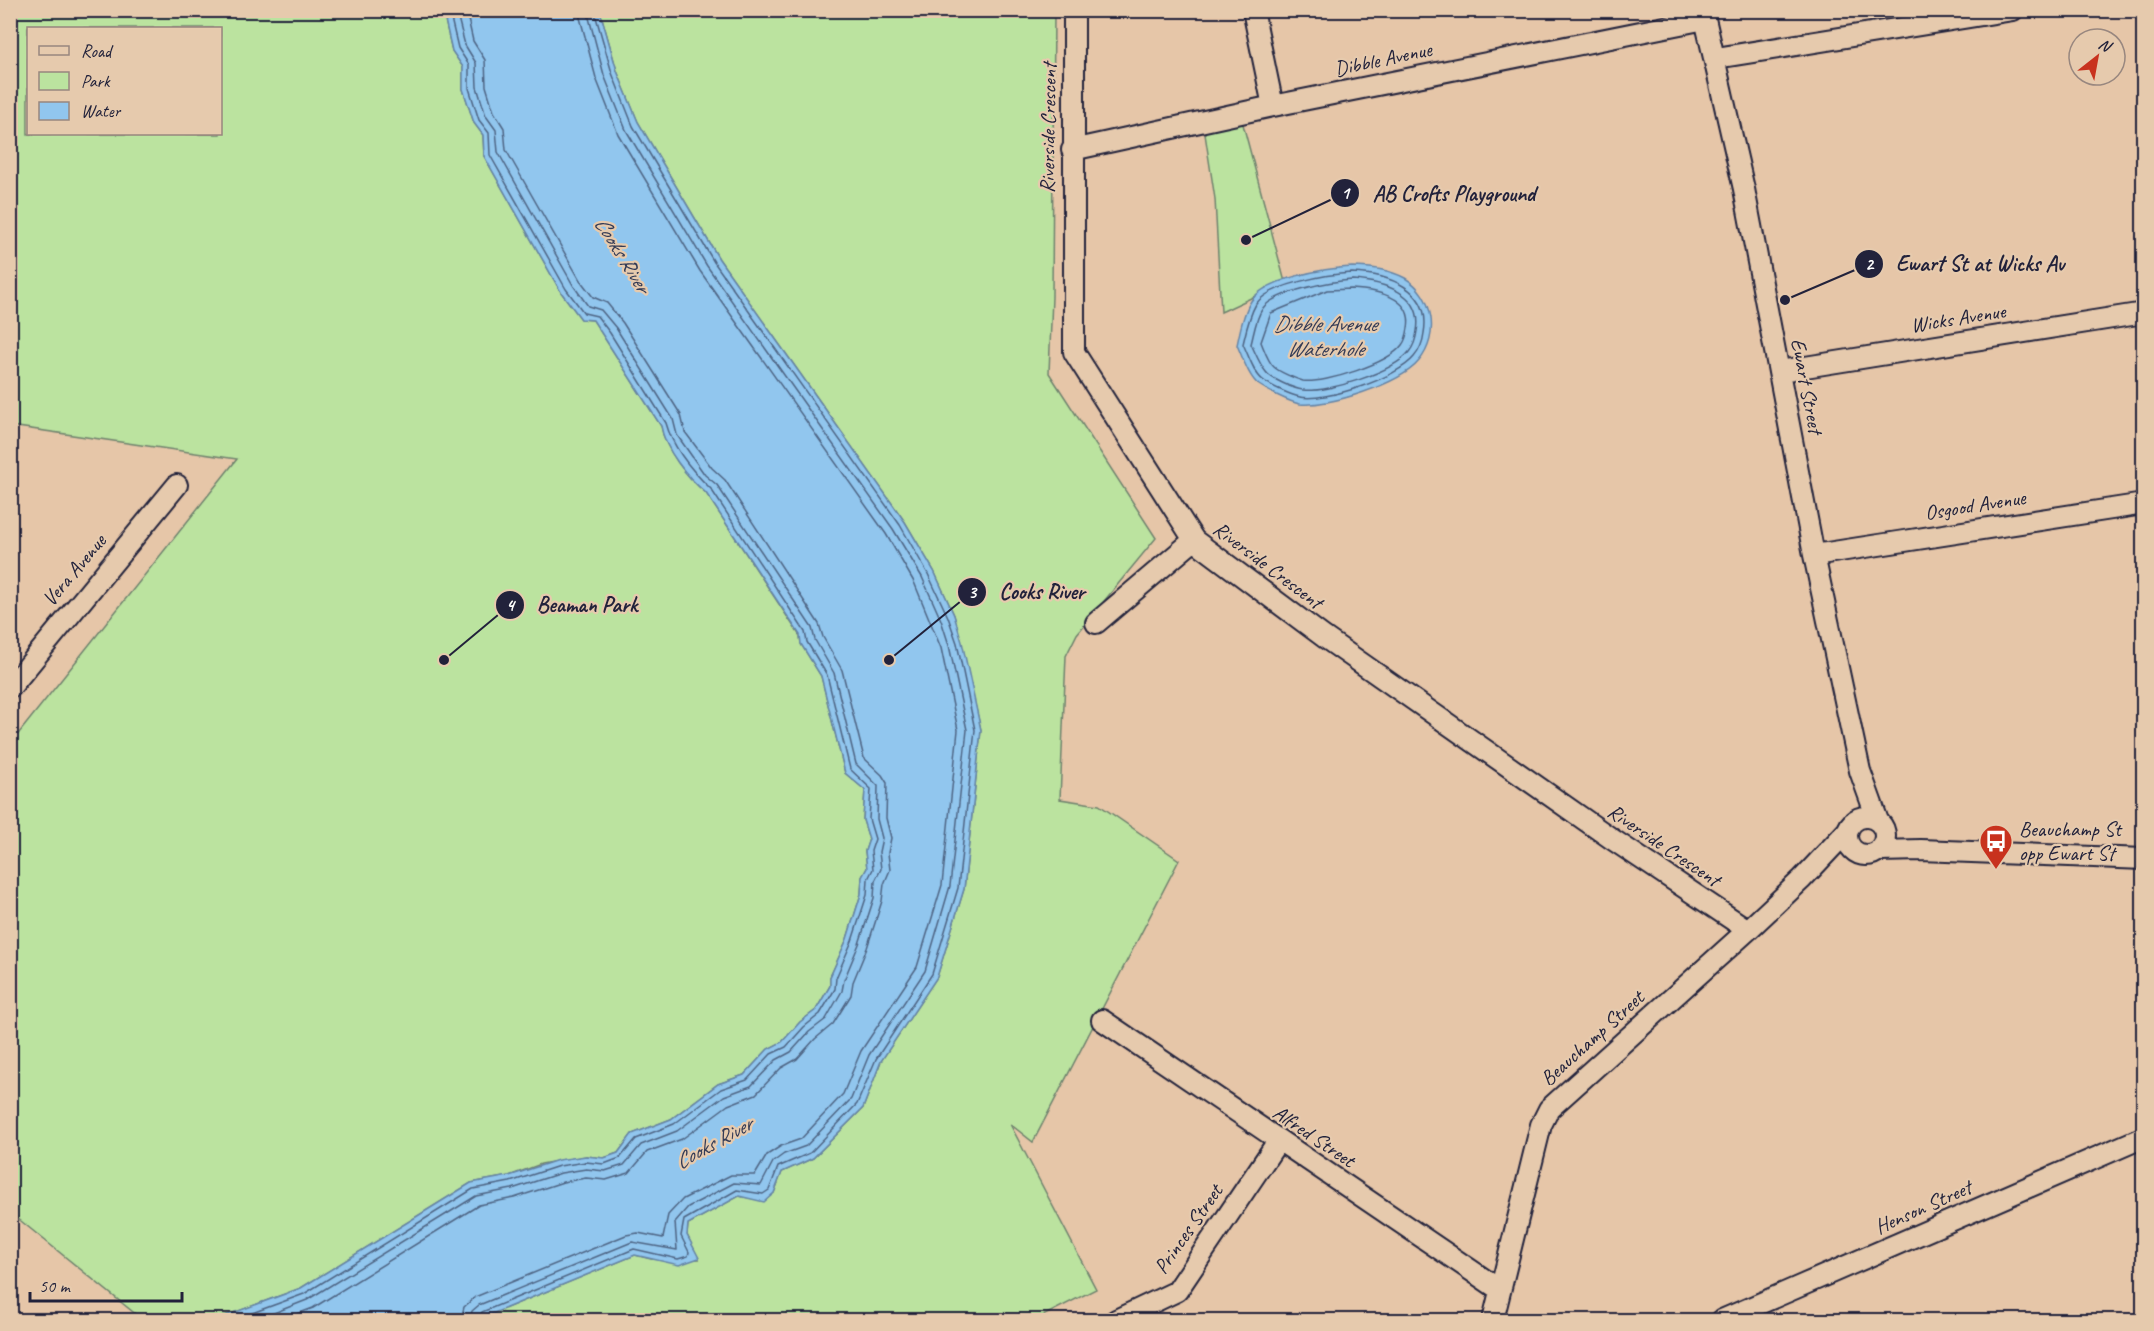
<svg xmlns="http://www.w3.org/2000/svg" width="2154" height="1331" viewBox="0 0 2154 1331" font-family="Caveat,sans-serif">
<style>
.green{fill:#bbe39f;stroke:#6e826d;stroke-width:1.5;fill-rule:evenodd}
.water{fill:#91c6ee;stroke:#6584a6;stroke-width:1.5}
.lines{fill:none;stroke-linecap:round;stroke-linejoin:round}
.shore{stroke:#4e6483;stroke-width:1.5}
.minor-casing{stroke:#22223b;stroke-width:24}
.minor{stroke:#e6caad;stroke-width:20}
.labels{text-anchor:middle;stroke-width:4.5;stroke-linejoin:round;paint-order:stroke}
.street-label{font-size:21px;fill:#22223b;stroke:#e6caad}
.poi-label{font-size:21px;fill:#22223b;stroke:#e6caad;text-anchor:start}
.water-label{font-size:22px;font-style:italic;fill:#333b56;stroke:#e6caad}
.leader{fill:none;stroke:#22223b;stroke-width:2}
.callout-dot{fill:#22223b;stroke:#e6caad;stroke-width:2}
.mark-label{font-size:18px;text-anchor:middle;font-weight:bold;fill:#fff}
.callout-label{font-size:22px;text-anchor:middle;font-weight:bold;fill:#22223b;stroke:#e6caad;stroke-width:4.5;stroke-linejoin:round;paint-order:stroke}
</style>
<rect width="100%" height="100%" fill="#e6c6a8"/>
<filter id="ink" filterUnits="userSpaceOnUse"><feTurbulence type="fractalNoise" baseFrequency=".0167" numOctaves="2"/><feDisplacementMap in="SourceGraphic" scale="12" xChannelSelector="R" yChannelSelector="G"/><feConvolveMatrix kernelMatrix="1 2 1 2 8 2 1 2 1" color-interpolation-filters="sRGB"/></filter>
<g filter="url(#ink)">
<!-- green -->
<path class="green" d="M 11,11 L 443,11 L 452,51 L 463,67 L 463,89 L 474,123 L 483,135 L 484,156 L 561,292 L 581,319 L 593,320 L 661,426 C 665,450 687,477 706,493 L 800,636 L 801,644 L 821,676 L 845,773 L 865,790 L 863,820 L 869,839 L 865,851 L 867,868 L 862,877 L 861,894 L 847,939 L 830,977 L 830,986 L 816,1010 L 800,1022 L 782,1042 L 768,1049 L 744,1075 L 718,1084 L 671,1119 L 632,1134 L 618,1153 L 604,1158 L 586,1156 L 541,1164 L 509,1176 L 471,1183 L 301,1288 L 214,1320 L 143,1320 L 11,1213 L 11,743 L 237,459 L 11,426 ZM 28,28 L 220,28 L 220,134 L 28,134 Z
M 600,11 L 1054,11 L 1052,297 L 1049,373 L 1156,538 L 1077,634 L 1066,656 L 1060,799 L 1099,805 L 1179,860 L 1033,1142 L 1010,1124 L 1096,1289 L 1035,1320 L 477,1320 L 635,1255 L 651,1259 L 699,1259 L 687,1235 L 688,1224 L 739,1196 L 764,1201 L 774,1193 L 782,1172 L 813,1158 L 863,1108 L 881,1061 L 937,977 L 964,889 L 981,730 L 954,615 L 934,571 L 905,522 L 719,259 L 638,122 L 617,71 Z
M 1240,113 L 1285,282 L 1221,312 L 1215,199 L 1203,121 Z"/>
<!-- water -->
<path class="water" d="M 443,11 L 600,11 L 617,71 L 638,122 L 719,259 L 905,522 L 934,571 L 954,615 L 962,642 L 981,730 L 964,889 L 937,977 L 881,1061 L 863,1108 L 813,1158 L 782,1172 L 774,1193 L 764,1202 L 739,1196 L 688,1224 L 687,1235 L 699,1258 L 679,1265 L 635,1255 L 477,1320 L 214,1320 L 301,1288 L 471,1183 L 509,1176 L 558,1160 L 586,1156 L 604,1158 L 618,1153 L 632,1134 L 671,1119 L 718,1084 L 744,1075 L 768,1049 L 782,1042 L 800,1022 L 816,1010 L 830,986 L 830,977 L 847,939 L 861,894 L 862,877 L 867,868 L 865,851 L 869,839 L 863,820 L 865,790 L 845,773 L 821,676 L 801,644 L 800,635 L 706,493 C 687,477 665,450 661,426 L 593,320 L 581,319 L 561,292 L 484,156 L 483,135 L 474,123 L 463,89 L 463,67 L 452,51 Z
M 1352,267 C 1370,267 1388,269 1405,278 C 1434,295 1440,336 1419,361 C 1400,384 1329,407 1300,404 C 1289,402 1268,391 1259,385 C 1249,378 1242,356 1237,345 C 1240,331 1243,314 1251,301 C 1265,278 1327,268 1352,267 Z"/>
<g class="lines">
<!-- shore -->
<path class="shore" d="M 1352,273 C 1387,274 1432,288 1424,333 C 1423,342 1420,350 1414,357 C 1397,378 1326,402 1300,397 C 1290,395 1271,386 1263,380 C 1254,374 1248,354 1243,344 C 1246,331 1249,316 1256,304 C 1269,284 1329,274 1352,273 Z
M 1352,280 C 1382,282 1424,292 1417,331 C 1416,339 1414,346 1409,352 C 1393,372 1328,393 1303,390 C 1294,389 1271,379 1266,372 C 1260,365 1255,352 1251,344 C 1254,333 1256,317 1263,308 C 1276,291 1332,281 1352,280 Z
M 1352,289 C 1374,290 1414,296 1408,328 C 1407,335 1406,340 1402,345 C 1389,363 1325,384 1303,381 C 1296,379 1279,372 1274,367 C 1268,362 1264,349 1261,342 L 1271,313 L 1327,290 Z
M 233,1320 L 304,1294 L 473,1189 L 510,1182 L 559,1166 L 586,1162 L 604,1164 L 620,1158 L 636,1139 L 674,1124 L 721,1089 L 747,1080 L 771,1054 L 786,1047 L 804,1027 L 820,1014 L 835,989 L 836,978 L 852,941 L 867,895 L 868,879 L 873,869 L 871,851 L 875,839 L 869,819 L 871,789 L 850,769 L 827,675 L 807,642 L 805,632 L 711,489 C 692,471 673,449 666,423 L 610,333 L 597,316 L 584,313 L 566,289 L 490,155 L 489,133 L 479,120 L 469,88 L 469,65 L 458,48 L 449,10
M 256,1320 L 307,1300 L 476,1196 L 512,1189 L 561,1173 L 586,1169 L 605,1171 L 624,1165 L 641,1145 L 677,1131 L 724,1096 L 751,1086 L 776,1060 L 791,1052 L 809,1032 L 826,1019 L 842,991 L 844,980 L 859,944 L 874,898 L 875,881 L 881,869 L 879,852 L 882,838 L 877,819 L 878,786 L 856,764 L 834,673 L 815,640 L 812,628 L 717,485 L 705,475 L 677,435 L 673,419 L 616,328 L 601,310 L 588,306 L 573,285 L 498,152 L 496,130 L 486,116 L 477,87 L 476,63 L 465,45 L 456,10
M 281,1320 L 313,1308 L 479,1205 L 514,1198 L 563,1182 L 586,1178 L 606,1180 L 629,1173 L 647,1152 L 682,1139 L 728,1105 L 756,1094 L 781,1068 L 797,1059 L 815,1039 L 833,1024 L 851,995 L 853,982 L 867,948 L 882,901 L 884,884 L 890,870 L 888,853 L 891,838 L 886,818 L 887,783 L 882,775 L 864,758 L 842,670 L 823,637 L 819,624 L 725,480 L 712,468 L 685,432 L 681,415 L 623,323 L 607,303 L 593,297 L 580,280 L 506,150 L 504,128 L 494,112 L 486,86 L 485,60 L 473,41 L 466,10
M 461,1320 L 464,1307 L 475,1297 L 626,1235 L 638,1233 L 663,1238 L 668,1215 L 683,1199 L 731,1175 L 755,1175 L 767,1155 L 781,1146 L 801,1139 L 843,1094 L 861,1051 L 917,967 L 942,885 L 958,730 L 941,648 L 914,582 L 886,534 L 700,271 L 618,134 L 596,78 L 578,10
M 470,1320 L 472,1311 L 479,1305 L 632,1242 L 677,1250 L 675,1222 L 688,1207 L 734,1183 L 761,1185 L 773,1162 L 784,1154 L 806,1146 L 851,1099 L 869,1055 L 925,971 L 950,886 L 967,730 L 949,645 L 941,620 L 922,577 L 893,529 L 707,266 L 626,130 L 604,75 L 587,10
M 478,1320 L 482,1312 L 634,1249 L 678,1259 L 688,1256 L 689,1252 L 681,1236 L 684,1220 L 737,1190 L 763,1194 L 769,1190 L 778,1167 L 810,1153 L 857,1104 L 876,1059 L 932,974 L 958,888 L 975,730 L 957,643 L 948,617 L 928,574 L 900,525 L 714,262 L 633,126 L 612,73 L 594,10"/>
<defs>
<path id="minor" d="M 1074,10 L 1074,352 L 1194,540 L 1324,637 L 1612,839 L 1748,930
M 1253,10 L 1273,106
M 1703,10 L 1744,189 L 1814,555 L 1860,771 L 1878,821
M 1716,58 L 2013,10
M 1072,150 L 1273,106 L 1705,19
M 1780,371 L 2144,313
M 1814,555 L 2144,504
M 1096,623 L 1194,540
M 10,688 L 177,485
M1847 836a19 19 0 1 1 38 0a19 19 0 1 1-38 0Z
M 1879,851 L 1921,850 L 2144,859
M 1102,1020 L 1500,1290
M 1116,1320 L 1177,1291 L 1278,1141
M 1493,1320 L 1541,1125 L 1549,1109 L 1748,930 L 1802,879 L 1848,830
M 1722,1320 L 2144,1137"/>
</defs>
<!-- minor casing -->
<use href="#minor" class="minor-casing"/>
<!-- minor -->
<use href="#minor" class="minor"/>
</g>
</g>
<!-- icons -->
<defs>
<symbol id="bus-pin" viewBox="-11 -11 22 30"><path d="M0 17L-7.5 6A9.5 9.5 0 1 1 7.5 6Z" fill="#c8321e" stroke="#e6caad"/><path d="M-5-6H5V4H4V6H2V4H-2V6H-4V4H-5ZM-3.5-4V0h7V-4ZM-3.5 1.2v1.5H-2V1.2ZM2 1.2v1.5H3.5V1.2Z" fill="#fff"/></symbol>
</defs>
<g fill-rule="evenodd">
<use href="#bus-pin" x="1977" y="822" width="38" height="52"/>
</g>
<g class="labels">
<!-- street labels -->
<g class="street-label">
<text transform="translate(1383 59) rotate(-12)" y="7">Dibble Avenue</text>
<text transform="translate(1048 128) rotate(-89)" y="7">Riverside Crescent</text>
<text transform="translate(1958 318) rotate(-9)" y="7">Wicks Avenue</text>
<text transform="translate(1807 386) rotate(79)" y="7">Ewart Street</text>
<text transform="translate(1975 505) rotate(-9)" y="7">Osgood Avenue</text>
<text transform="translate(1268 565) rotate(37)" y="7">Riverside Crescent</text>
<text transform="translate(74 570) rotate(-50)" y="7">Vera Avenue</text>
<text transform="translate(1664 845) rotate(34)" y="7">Riverside Crescent</text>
<text transform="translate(1592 1038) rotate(-42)" y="7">Beauchamp Street</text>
<text transform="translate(1314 1136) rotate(34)" y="7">Alfred Street</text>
<text transform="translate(1923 1207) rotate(-24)" y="7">Henson Street</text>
<text transform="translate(1188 1229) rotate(-55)" y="7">Princes Street</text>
</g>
<!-- poi labels -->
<g class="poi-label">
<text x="2019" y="836">Beauchamp St<tspan x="2019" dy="24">opp Ewart St</tspan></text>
</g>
<!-- water labels -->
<g class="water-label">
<text transform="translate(623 254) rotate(58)" y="8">Cooks River</text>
<text x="1325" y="331">Dibble Avenue<tspan x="1325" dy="25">Waterhole</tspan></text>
<text transform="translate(713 1142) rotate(-29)" y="8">Cooks River</text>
</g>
</g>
<!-- callouts -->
<path class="leader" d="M1246 240L1345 193M1785 300L1869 264M889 660L972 592M444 660L510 605"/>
<g class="callout-dot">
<circle cx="1246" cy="240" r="6"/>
<circle cx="1785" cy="300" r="6"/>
<circle cx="889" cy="660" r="6"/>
<circle cx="444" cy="660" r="6"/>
<circle cx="1345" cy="193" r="15"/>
<circle cx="1869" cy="264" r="15"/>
<circle cx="972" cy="592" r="15"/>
<circle cx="510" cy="605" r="15"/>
</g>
<g class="mark-label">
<text x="1345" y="199">1</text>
<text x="1869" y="270">2</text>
<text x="972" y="598">3</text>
<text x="510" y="611">4</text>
</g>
<g class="callout-label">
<text x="1454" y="201">AB Crofts Playground</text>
<text x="1980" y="271">Ewart St at Wicks Av</text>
<text x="1042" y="599">Cooks River</text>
<text x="587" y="612">Beaman Park</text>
</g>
<!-- margin -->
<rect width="2154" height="1331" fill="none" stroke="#e6caad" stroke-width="36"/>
<rect x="18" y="18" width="2118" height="1295" fill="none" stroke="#22223b" stroke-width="2" filter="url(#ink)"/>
<!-- legend -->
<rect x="27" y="27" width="195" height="108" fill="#e6caad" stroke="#98877f" stroke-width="1.5"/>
<rect x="39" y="46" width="30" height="9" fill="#e6caad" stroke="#98877f" stroke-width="1.5"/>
<text x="81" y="57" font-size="18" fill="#22223b">Road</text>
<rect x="39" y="72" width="30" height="18" fill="#bbe39f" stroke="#98877f" stroke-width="1.5"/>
<text x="81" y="87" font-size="18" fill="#22223b">Park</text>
<rect x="39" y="102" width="30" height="18" fill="#91c6ee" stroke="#98877f" stroke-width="1.5"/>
<text x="81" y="117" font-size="18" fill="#22223b">Water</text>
<!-- north arrow -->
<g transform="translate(2097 57) rotate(31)"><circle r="28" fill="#e6caad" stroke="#98877f" stroke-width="1.5"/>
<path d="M0-4.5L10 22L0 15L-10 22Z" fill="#c8321e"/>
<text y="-9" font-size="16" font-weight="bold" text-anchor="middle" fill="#22223b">N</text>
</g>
<!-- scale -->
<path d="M30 1292v9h152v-9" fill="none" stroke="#22223b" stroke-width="3"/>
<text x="39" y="1292" font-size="18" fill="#22223b" stroke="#e6caad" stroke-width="4.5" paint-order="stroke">50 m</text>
</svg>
